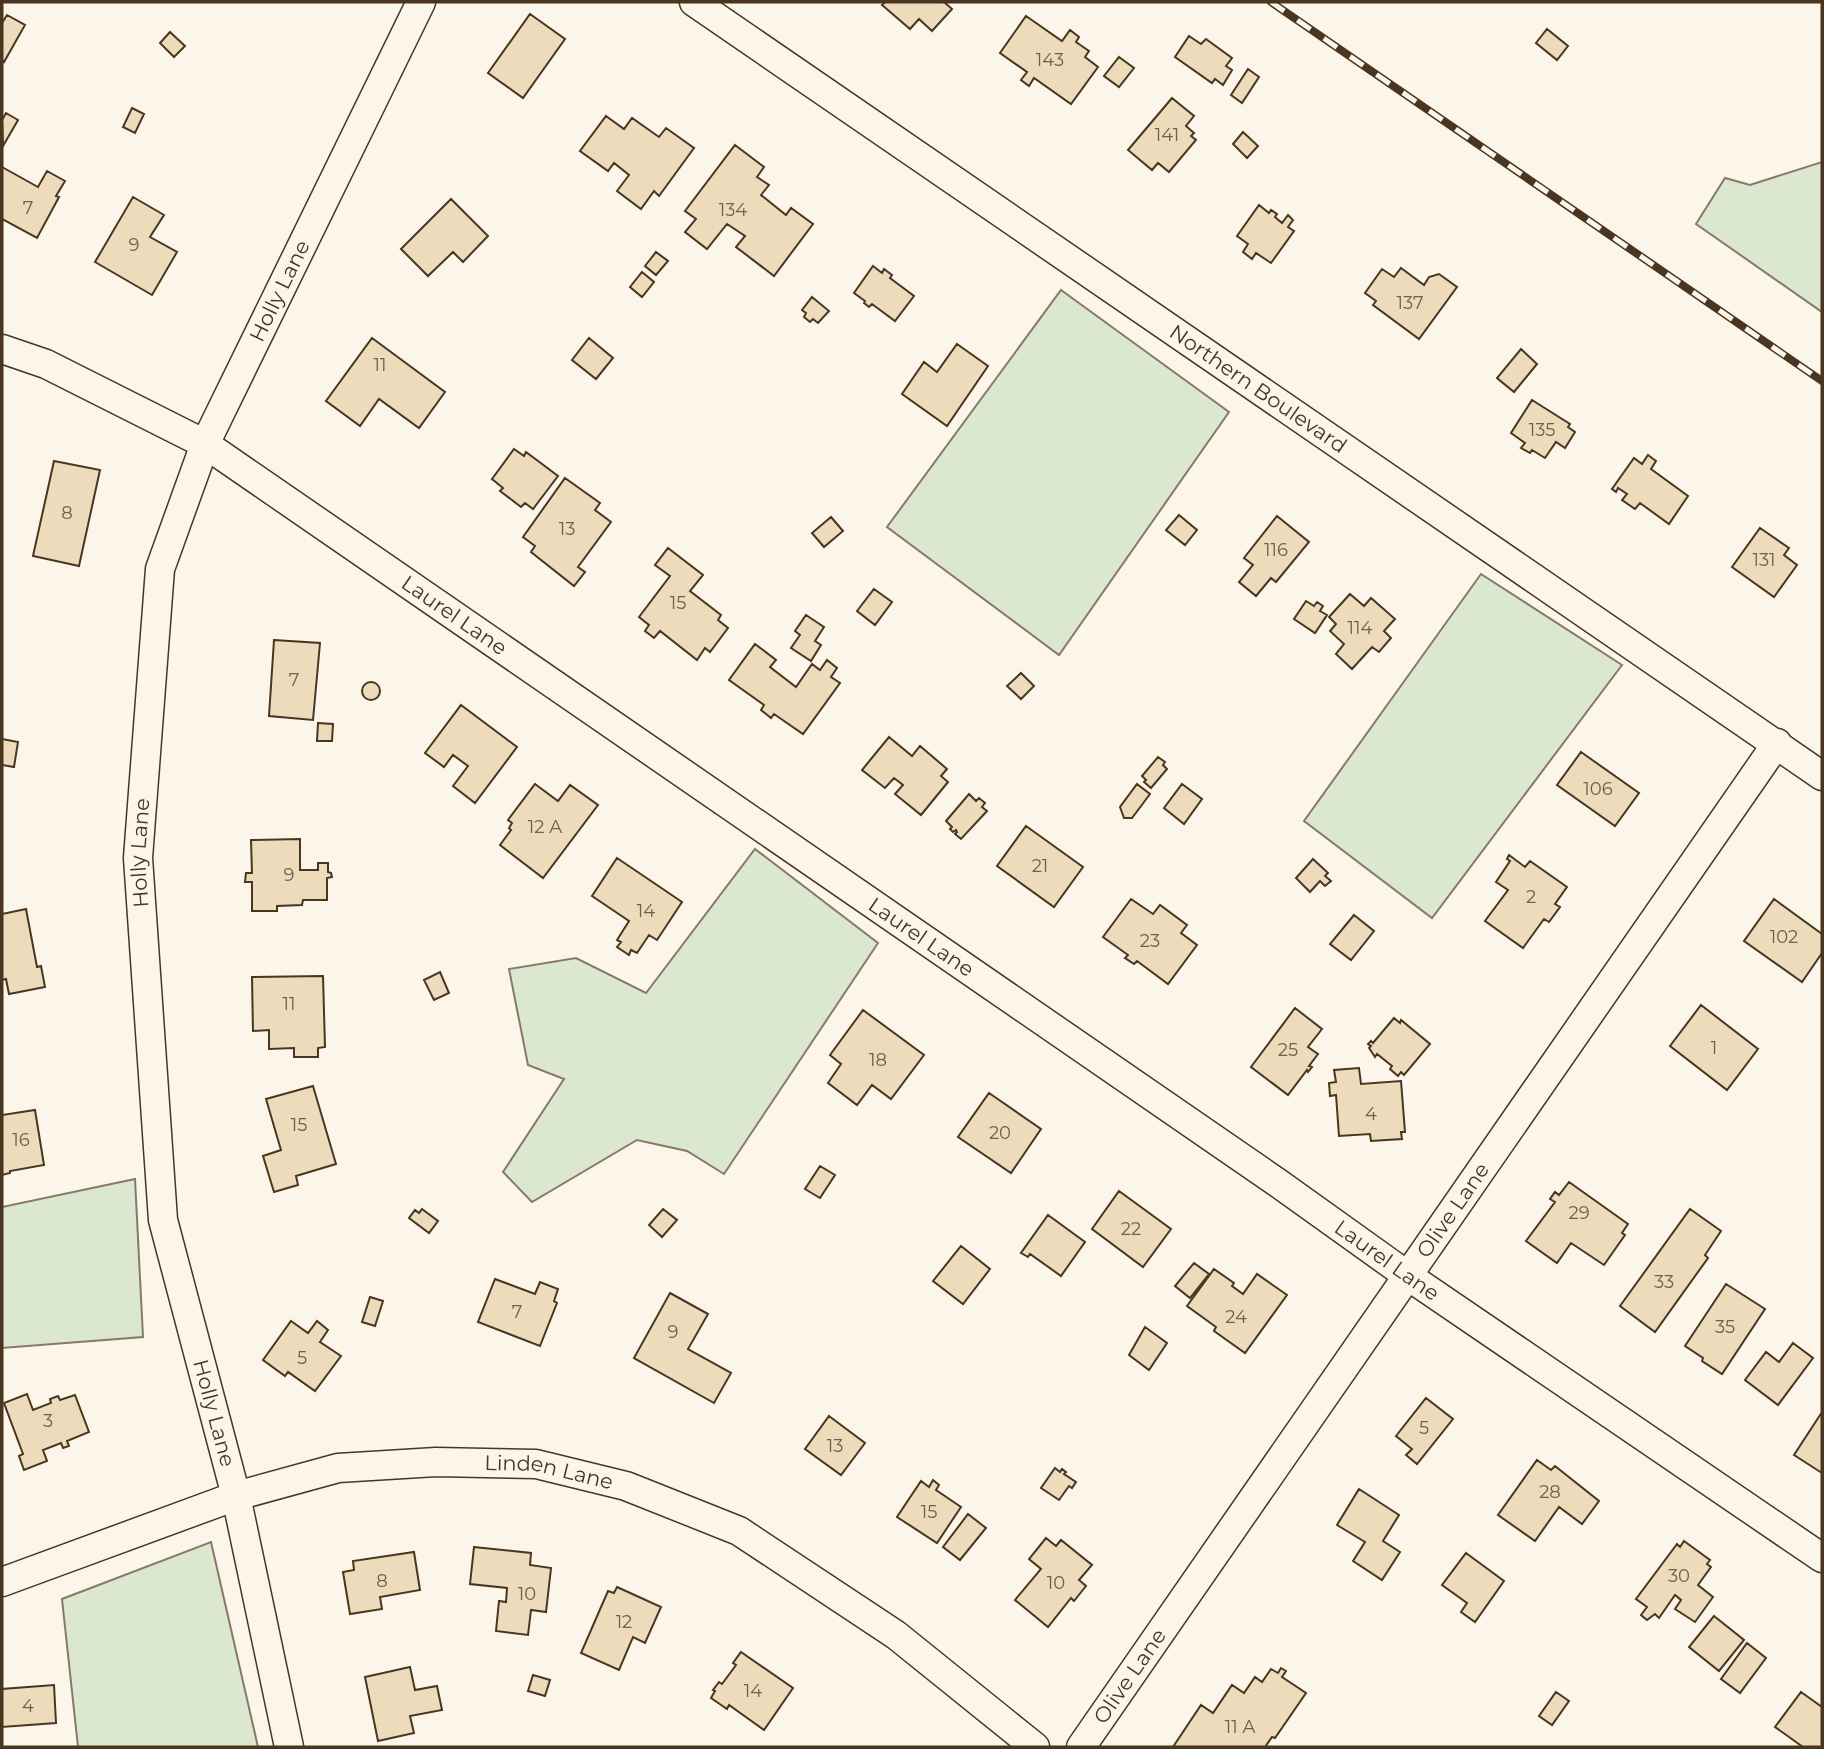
<svg xmlns="http://www.w3.org/2000/svg" width="1824" height="1749" viewBox="0 0 1824 1749" font-family="Montserrat,sans-serif">
<style>
.green{fill:#dce7d0;stroke:#887966;stroke-width:2}
.building{fill:#ecdcbc;stroke:#4a3520;stroke-width:2}
.lines{fill:none;stroke-linecap:round;stroke-linejoin:round}
.minor-casing{stroke:#4a3520;stroke-width:31}
.minor{stroke:#fbf6e9;stroke-width:28}
.rail-casing{stroke:#4a3520;stroke-width:8}
.rail{stroke:#fbf6e9;stroke-width:5;stroke-dasharray:16;stroke-linecap:butt}
.labels{text-anchor:middle;stroke-width:5;stroke-linejoin:round;paint-order:stroke}
.number-label{font-size:18px;fill:#725f47}
.street-label{font-size:21px;fill:#4a3520;stroke:#fbf6e9}
</style>
<rect width="100%" height="100%" fill="#fbf6e9"/>
<!-- green -->
<path class="green" d="M 1822,162 L 1822,312 L 1696,224 L 1725,178 L 1750,185 Z
M 1061,290 L 1229,412 L 1059,655 L 887,527 Z
M 1481,574 L 1622,665 L 1432,918 L 1304,821 Z
M 755,849 L 878,943 L 724,1174 L 687,1151 L 637,1140 L 532,1202 L 503,1172 L 564,1079 L 528,1065 L 509,969 L 576,958 L 646,993 Z
M 135,1179 L 143,1337 L 2,1348 L 2,1207 Z
M 211,1542 L 258,1747 L 78,1747 L 62,1599 Z"/>
<!-- building -->
<path class="building" d="M 885,2 L 944,2 L 952,9 L 932,31 L 919,19 L 910,29 L 882,5 Z
M 530,14 L 565,39 L 523,98 L 488,73 Z
M 7,15 L 25,25 L 4,62 L 2,60 L 2,23 Z
M 1026,16 L 1062,41 L 1070,30 L 1079,37 L 1076,42 L 1089,51 L 1085,57 L 1098,67 L 1071,104 L 1034,78 L 1029,86 L 1021,80 L 1027,72 L 1000,53 Z
M 1547,29 L 1568,46 L 1557,60 L 1536,43 Z
M 170,32 L 185,46 L 174,57 L 160,43 Z
M 1189,36 L 1201,44 L 1206,39 L 1232,58 L 1226,66 L 1232,70 L 1223,85 L 1215,79 L 1212,83 L 1175,57 Z
M 1119,57 L 1134,68 L 1119,87 L 1104,76 Z
M 1248,69 L 1259,77 L 1242,103 L 1231,95 Z
M 1172,98 L 1194,116 L 1186,126 L 1194,133 L 1191,136 L 1196,140 L 1169,172 L 1158,163 L 1152,170 L 1128,150 Z
M 132,108 L 144,114 L 135,133 L 123,127 Z
M 6,113 L 18,120 L 3,146 L 2,120 Z
M 606,116 L 624,129 L 632,118 L 659,137 L 666,128 L 694,148 L 659,196 L 654,191 L 641,209 L 617,191 L 629,175 L 614,163 L 608,171 L 580,151 Z
M 1243,132 L 1258,146 L 1247,158 L 1233,144 Z
M 735,145 L 764,167 L 757,177 L 769,185 L 761,195 L 786,215 L 791,208 L 813,224 L 774,276 L 736,247 L 745,236 L 727,224 L 707,249 L 685,232 L 696,219 L 685,211 Z
M 2,167 L 38,187 L 47,171 L 65,181 L 56,196 L 59,197 L 37,238 L 2,219 Z
M 133,197 L 164,215 L 150,237 L 177,252 L 152,295 L 95,262 Z
M 451,199 L 488,236 L 463,262 L 453,252 L 428,276 L 401,249 Z
M 1259,205 L 1269,213 L 1271,210 L 1277,214 L 1275,217 L 1282,223 L 1288,215 L 1293,220 L 1288,227 L 1294,231 L 1271,263 L 1256,253 L 1252,259 L 1243,252 L 1248,244 L 1237,236 Z
M 656,252 L 668,261 L 656,275 L 645,266 Z
M 873,266 L 882,273 L 884,269 L 892,275 L 890,278 L 914,296 L 895,321 L 872,304 L 869,307 L 864,303 L 865,301 L 854,293 Z
M 1401,268 L 1424,285 L 1429,277 L 1439,274 L 1457,287 L 1419,339 L 1373,305 L 1376,301 L 1365,293 L 1382,269 L 1394,277 Z
M 642,272 L 654,282 L 642,297 L 630,287 Z
M 812,297 L 829,311 L 818,323 L 813,319 L 810,322 L 804,317 L 806,313 L 802,310 Z
M 372,338 L 445,392 L 419,428 L 379,399 L 360,426 L 326,401 Z
M 589,338 L 613,358 L 596,379 L 572,360 Z
M 957,344 L 988,366 L 947,426 L 902,394 L 924,362 L 937,372 Z
M 1521,349 L 1537,364 L 1514,392 L 1497,378 Z
M 1532,400 L 1570,424 L 1568,427 L 1575,432 L 1565,448 L 1556,442 L 1545,458 L 1532,450 L 1530,453 L 1521,448 L 1525,443 L 1511,433 Z
M 514,449 L 524,456 L 526,452 L 558,476 L 533,509 L 525,503 L 521,507 L 500,491 L 503,488 L 492,479 Z
M 1648,455 L 1656,461 L 1651,469 L 1688,496 L 1669,524 L 1640,503 L 1635,509 L 1622,500 L 1627,494 L 1618,488 L 1616,492 L 1612,489 L 1634,458 L 1642,464 Z
M 54,461 L 100,470 L 79,566 L 33,556 Z
M 565,478 L 600,503 L 595,510 L 611,522 L 578,567 L 585,572 L 574,586 L 531,552 L 535,546 L 523,537 Z
M 1179,515 L 1197,530 L 1185,545 L 1166,530 Z
M 1277,516 L 1309,542 L 1276,582 L 1271,578 L 1256,596 L 1239,582 L 1253,565 L 1244,558 Z
M 831,517 L 843,531 L 824,547 L 812,533 Z
M 1760,528 L 1789,548 L 1784,555 L 1797,565 L 1774,597 L 1732,567 Z
M 668,548 L 703,575 L 690,591 L 721,615 L 718,620 L 728,628 L 710,652 L 705,648 L 697,660 L 660,631 L 654,638 L 645,631 L 649,625 L 639,617 L 670,576 L 655,565 Z
M 874,589 L 892,602 L 875,625 L 857,611 Z
M 1350,594 L 1364,606 L 1371,598 L 1395,619 L 1384,631 L 1391,638 L 1379,652 L 1372,647 L 1352,669 L 1336,654 L 1344,644 L 1330,631 L 1336,624 L 1329,617 Z
M 1306,601 L 1314,606 L 1317,602 L 1323,606 L 1320,611 L 1327,615 L 1315,633 L 1294,619 Z
M 806,615 L 824,627 L 815,641 L 821,645 L 811,661 L 791,648 L 800,635 L 795,631 Z
M 274,640 L 320,643 L 313,720 L 269,716 Z
M 755,644 L 776,660 L 770,667 L 796,687 L 812,664 L 820,670 L 827,660 L 837,668 L 831,677 L 840,683 L 803,734 L 774,714 L 771,718 L 761,710 L 764,705 L 729,680 Z
M 1021,673 L 1034,686 L 1021,699 L 1007,686 Z
M362 691a9 9 0 1 1 18 0a9 9 0 1 1-18 0Z
M 461,705 L 517,747 L 475,803 L 453,786 L 468,766 L 453,755 L 444,767 L 425,753 Z
M 318,723 L 333,724 L 332,741 L 317,741 Z
M 889,737 L 912,756 L 920,746 L 947,769 L 941,776 L 948,782 L 921,815 L 895,794 L 903,785 L 894,778 L 885,788 L 862,770 Z
M 2,739 L 18,742 L 14,767 L 2,765 Z
M 1581,752 L 1639,793 L 1615,826 L 1557,785 Z
M 1158,757 L 1165,762 L 1163,765 L 1167,769 L 1151,788 L 1144,782 L 1146,780 L 1142,776 Z
M 535,784 L 558,801 L 570,785 L 598,805 L 543,878 L 500,845 L 511,830 L 509,828 L 512,823 L 508,820 Z
M 1137,784 L 1150,794 L 1132,818 L 1124,818 L 1120,807 Z
M 1182,784 L 1202,799 L 1184,824 L 1164,808 Z
M 969,794 L 976,801 L 979,798 L 985,803 L 982,807 L 987,811 L 961,839 L 955,834 L 957,832 L 956,830 L 953,832 L 950,829 L 952,827 L 946,821 Z
M 1026,826 L 1083,867 L 1054,907 L 997,866 Z
M 300,839 L 300,870 L 318,870 L 318,863 L 328,863 L 328,872 L 331,873 L 332,877 L 327,878 L 327,900 L 303,900 L 302,905 L 277,906 L 277,911 L 252,911 L 252,882 L 245,882 L 246,873 L 252,873 L 251,840 Z
M 1509,855 L 1525,867 L 1530,861 L 1567,887 L 1555,904 L 1560,907 L 1549,922 L 1544,919 L 1523,948 L 1485,921 L 1508,890 L 1496,882 L 1510,861 L 1507,859 Z
M 617,858 L 682,902 L 657,940 L 649,935 L 637,953 L 631,950 L 629,955 L 617,947 L 621,942 L 617,940 L 629,921 L 592,896 Z
M 1313,859 L 1328,873 L 1325,876 L 1331,881 L 1325,886 L 1320,881 L 1310,892 L 1296,878 Z
M 1131,899 L 1153,914 L 1160,905 L 1187,925 L 1181,933 L 1197,945 L 1168,984 L 1137,961 L 1134,964 L 1125,958 L 1128,955 L 1103,937 Z
M 1774,899 L 1822,934 L 1822,953 L 1802,982 L 1744,941 Z
M 26,909 L 37,967 L 41,966 L 45,987 L 9,994 L 6,979 L 2,980 L 2,914 Z
M 1354,915 L 1374,931 L 1351,960 L 1330,944 Z
M 440,972 L 449,993 L 434,1000 L 424,980 Z
M 323,976 L 325,1047 L 318,1048 L 318,1057 L 294,1057 L 294,1048 L 269,1049 L 269,1030 L 253,1031 L 252,977 Z
M 1701,1005 L 1758,1049 L 1727,1090 L 1670,1046 Z
M 1295,1008 L 1322,1029 L 1308,1047 L 1318,1054 L 1309,1066 L 1312,1067 L 1308,1072 L 1307,1070 L 1288,1095 L 1251,1067 Z
M 863,1010 L 924,1055 L 891,1099 L 872,1085 L 857,1105 L 828,1083 L 841,1064 L 830,1055 Z
M 1394,1018 L 1400,1023 L 1401,1020 L 1430,1044 L 1404,1075 L 1401,1072 L 1398,1076 L 1390,1069 L 1392,1066 L 1377,1054 L 1375,1057 L 1369,1048 L 1371,1046 L 1368,1044 L 1371,1041 L 1373,1043 Z
M 1359,1068 L 1361,1084 L 1401,1081 L 1405,1132 L 1401,1132 L 1402,1139 L 1371,1141 L 1370,1134 L 1339,1136 L 1336,1095 L 1330,1096 L 1329,1083 L 1336,1082 L 1334,1070 Z
M 313,1086 L 336,1164 L 296,1176 L 298,1185 L 274,1192 L 263,1156 L 281,1150 L 266,1099 Z
M 989,1093 L 1041,1129 L 1011,1173 L 958,1137 Z
M 35,1110 L 44,1165 L 10,1171 L 10,1173 L 2,1175 L 2,1115 Z
M 820,1166 L 835,1175 L 820,1198 L 805,1189 Z
M 1569,1182 L 1628,1224 L 1622,1233 L 1625,1235 L 1604,1265 L 1571,1243 L 1557,1263 L 1526,1241 L 1555,1202 L 1550,1199 L 1555,1192 L 1559,1195 Z
M 1119,1191 L 1171,1229 L 1143,1267 L 1092,1229 Z
M 422,1209 L 438,1221 L 429,1233 L 409,1218 L 415,1210 L 419,1213 Z
M 663,1209 L 677,1220 L 662,1237 L 649,1225 Z
M 1690,1209 L 1721,1231 L 1705,1255 L 1708,1258 L 1655,1332 L 1620,1306 Z
M 1048,1215 L 1085,1242 L 1061,1276 L 1030,1254 L 1028,1257 L 1021,1253 Z
M 961,1246 L 990,1269 L 963,1304 L 933,1281 Z
M 1194,1263 L 1209,1274 L 1190,1298 L 1175,1286 Z
M 1214,1269 L 1234,1283 L 1232,1286 L 1243,1294 L 1257,1274 L 1287,1295 L 1245,1353 L 1214,1331 L 1216,1327 L 1187,1306 Z
M 495,1279 L 535,1294 L 540,1282 L 558,1289 L 554,1301 L 557,1303 L 540,1346 L 478,1322 Z
M 1726,1284 L 1765,1309 L 1722,1374 L 1702,1361 L 1703,1358 L 1685,1346 Z
M 670,1293 L 708,1314 L 688,1349 L 731,1373 L 714,1403 L 634,1358 Z
M 370,1297 L 383,1301 L 375,1326 L 362,1322 Z
M 291,1321 L 308,1333 L 317,1321 L 328,1330 L 320,1342 L 341,1356 L 315,1391 L 288,1372 L 285,1376 L 263,1360 Z
M 1145,1327 L 1167,1343 L 1149,1370 L 1129,1355 Z
M 1793,1343 L 1813,1358 L 1778,1405 L 1745,1380 L 1766,1352 L 1779,1362 Z
M 27,1394 L 33,1410 L 51,1403 L 50,1399 L 58,1396 L 60,1400 L 75,1395 L 89,1432 L 67,1441 L 69,1446 L 63,1448 L 61,1443 L 43,1450 L 47,1461 L 24,1470 L 19,1456 L 23,1454 L 4,1403 Z
M 1426,1398 L 1453,1419 L 1417,1464 L 1406,1455 L 1412,1449 L 1396,1436 Z
M 1822,1412 L 1822,1473 L 1794,1455 Z
M 829,1416 L 865,1443 L 841,1475 L 805,1449 Z
M 1537,1460 L 1551,1470 L 1555,1466 L 1599,1501 L 1582,1524 L 1559,1507 L 1535,1541 L 1498,1515 Z
M 1055,1468 L 1060,1472 L 1062,1469 L 1066,1472 L 1064,1474 L 1076,1482 L 1072,1488 L 1069,1486 L 1059,1500 L 1041,1488 Z
M 933,1480 L 939,1485 L 936,1490 L 961,1507 L 937,1543 L 897,1517 L 921,1481 L 929,1487 Z
M 1359,1489 L 1399,1515 L 1383,1541 L 1400,1552 L 1382,1580 L 1353,1561 L 1365,1542 L 1337,1525 Z
M 968,1514 L 986,1528 L 960,1560 L 943,1547 Z
M 1046,1538 L 1056,1546 L 1061,1540 L 1092,1565 L 1079,1580 L 1086,1586 L 1074,1601 L 1071,1598 L 1048,1627 L 1015,1600 L 1041,1569 L 1029,1559 Z
M 1684,1541 L 1710,1560 L 1707,1564 L 1711,1567 L 1698,1585 L 1713,1597 L 1695,1622 L 1675,1609 L 1681,1600 L 1675,1595 L 1659,1618 L 1655,1614 L 1647,1620 L 1641,1615 L 1647,1607 L 1636,1599 L 1677,1544 L 1680,1547 Z
M 474,1547 L 531,1553 L 530,1565 L 551,1568 L 546,1612 L 531,1610 L 528,1635 L 496,1631 L 499,1601 L 506,1602 L 507,1588 L 470,1584 Z
M 414,1552 L 420,1590 L 380,1597 L 382,1609 L 350,1614 L 343,1572 L 354,1570 L 353,1561 Z
M 1466,1553 L 1504,1581 L 1475,1622 L 1461,1612 L 1467,1603 L 1442,1585 Z
M 617,1587 L 661,1607 L 645,1643 L 633,1637 L 619,1670 L 581,1653 L 608,1591 L 614,1593 Z
M 1714,1616 L 1744,1640 L 1719,1671 L 1689,1647 Z
M 1747,1643 L 1766,1658 L 1740,1693 L 1721,1679 Z
M 741,1652 L 793,1688 L 764,1730 L 729,1705 L 727,1709 L 711,1698 L 715,1691 L 713,1690 L 719,1682 L 722,1684 L 736,1665 L 733,1663 Z
M 410,1667 L 415,1690 L 437,1686 L 442,1710 L 410,1716 L 414,1733 L 378,1741 L 365,1677 Z
M 1281,1668 L 1286,1671 L 1282,1677 L 1306,1693 L 1275,1738 L 1272,1737 L 1265,1747 L 1173,1747 L 1201,1705 L 1213,1713 L 1232,1685 L 1244,1693 L 1255,1677 L 1262,1682 L 1271,1669 L 1278,1673 Z
M 533,1675 L 550,1680 L 545,1696 L 528,1691 Z
M 54,1685 L 56,1723 L 2,1727 L 2,1689 Z
M 1556,1692 L 1569,1701 L 1552,1725 L 1539,1716 Z
M 1801,1692 L 1822,1707 L 1822,1747 L 1803,1747 L 1775,1727 Z"/>
<g class="lines">
<defs>
<g id="minor">
<path id="s1" d="M 694,2 L 1822,776"/>
<path id="s2" d="M 2,349 L 46,364 L 205,444 L 1278,1183 L 1408,1276 L 1822,1558"/>
<path id="s3" d="M 2,1582 L 236,1496 L 338,1468 L 436,1462 L 536,1464 L 626,1486 L 739,1531 L 896,1635 L 1035,1747"/>
<path id="s4" d="M 289,1747 L 236,1496 L 163,1220 L 138,858 L 160,569 L 205,444 L 421,2"/>
<path id="s5" d="M 1081,1747 L 1777,743"/>
</g>
</defs>
<!-- minor casing -->
<use href="#minor" class="minor-casing"/>
<!-- minor -->
<use href="#minor" class="minor"/>
<defs>
<path id="rail" d="M 1271,2 L 1822,381"/>
</defs>
<!-- rail casing -->
<use href="#rail" class="rail-casing"/>
<!-- rail -->
<use href="#rail" class="rail"/>
</g>
<g class="labels">
<!-- number labels -->
<g class="number-label">
<text x="1050" y="66">143</text>
<text x="1167" y="141">141</text>
<text x="28" y="214">7</text>
<text x="733" y="216">134</text>
<text x="134" y="251">9</text>
<text x="1410" y="309">137</text>
<text x="380" y="371">11</text>
<text x="1542" y="436">135</text>
<text x="67" y="519">8</text>
<text x="567" y="535">13</text>
<text x="1276" y="556">116</text>
<text x="1764" y="566">131</text>
<text x="678" y="609">15</text>
<text x="1360" y="634">114</text>
<text x="294" y="686">7</text>
<text x="1598" y="795">106</text>
<text x="545" y="833">12 A</text>
<text x="1040" y="872">21</text>
<text x="289" y="881">9</text>
<text x="1531" y="903">2</text>
<text x="646" y="917">14</text>
<text x="1784" y="943">102</text>
<text x="1150" y="947">23</text>
<text x="289" y="1010">11</text>
<text x="1714" y="1054">1</text>
<text x="1288" y="1056">25</text>
<text x="878" y="1066">18</text>
<text x="1371" y="1120">4</text>
<text x="299" y="1131">15</text>
<text x="1000" y="1139">20</text>
<text x="21" y="1146">16</text>
<text x="1579" y="1219">29</text>
<text x="1131" y="1235">22</text>
<text x="1664" y="1288">33</text>
<text x="517" y="1318">7</text>
<text x="1236" y="1323">24</text>
<text x="1725" y="1333">35</text>
<text x="673" y="1338">9</text>
<text x="302" y="1364">5</text>
<text x="48" y="1427">3</text>
<text x="1424" y="1434">5</text>
<text x="835" y="1452">13</text>
<text x="1550" y="1498">28</text>
<text x="929" y="1518">15</text>
<text x="1679" y="1582">30</text>
<text x="382" y="1587">8</text>
<text x="1056" y="1589">10</text>
<text x="527" y="1600">10</text>
<text x="624" y="1628">12</text>
<text x="753" y="1697">14</text>
<text x="28" y="1712">4</text>
<text x="1240" y="1733">11 A</text>
</g>
<!-- street labels -->
<g class="street-label">
<text dy="7" stroke="none"><textPath href="#s4" startOffset="1498">Holly Lane</textPath></text>
<text dy="7" stroke="none"><textPath href="#s1" startOffset="684">Northern Boulevard</textPath></text>
<text dy="7" stroke="none"><textPath href="#s2" startOffset="527">Laurel Lane</textPath></text>
<text dy="7" stroke="none"><textPath href="#s4" startOffset="910">Holly Lane</textPath></text>
<text dy="7" stroke="none"><textPath href="#s2" startOffset="1094">Laurel Lane</textPath></text>
<text dy="7" stroke="none"><textPath href="#s5" startOffset="653">Olive Lane</textPath></text>
<text dy="7" stroke="none"><textPath href="#s2" startOffset="1661">Laurel Lane</textPath></text>
<text transform="translate(214 1413) rotate(75)" y="7">Holly Lane</text>
<text dy="7" stroke="none"><textPath href="#s3" startOffset="567">Linden Lane</textPath></text>
<text dy="7" stroke="none"><textPath href="#s5" startOffset="86">Olive Lane</textPath></text>
</g>
</g>
<!-- border -->
<rect width="1824" height="1749" fill="none" stroke="#4a3520" stroke-width="7"/>
</svg>
